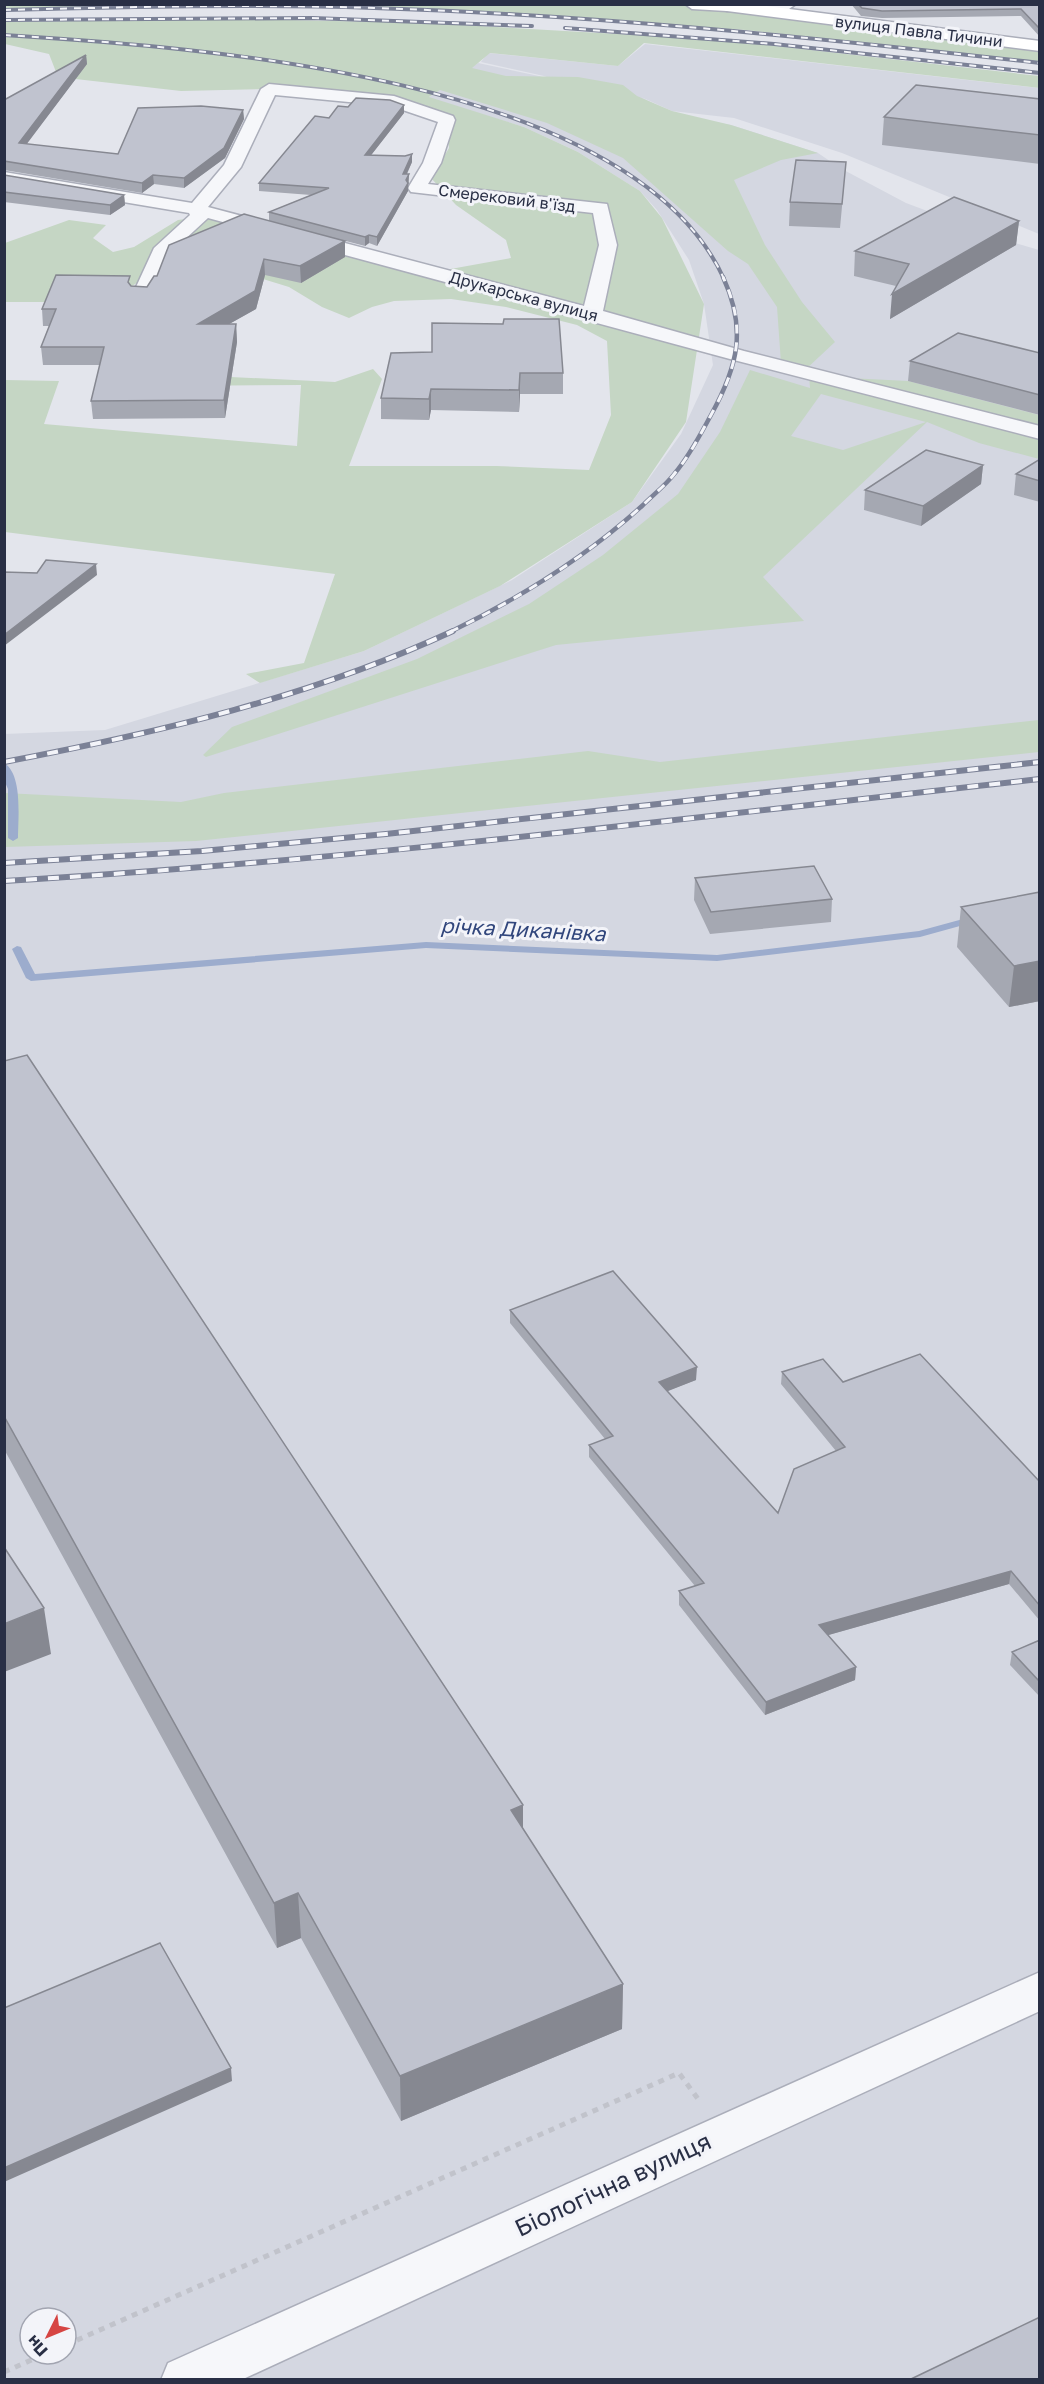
<svg xmlns="http://www.w3.org/2000/svg" width="1044" height="2384" viewBox="0 0 1044 2384" font-family="'Golos Text',sans-serif">
<style>
.built{fill:#d4d7e1;fill-rule:evenodd}
.green{fill:#c5d6c4;fill-rule:evenodd}
.lines{fill:none;stroke-linecap:round;stroke-linejoin:round}
.stream{fill:#9caccd;fill-rule:evenodd}
.street-casing{stroke:#abaeba;stroke-width:3}
.secondary-casing{stroke:#abaeba;stroke-width:3}
.path{stroke:#c1c3cb;stroke-width:5;stroke-dasharray:6 6;stroke-linecap:butt}
.street{fill:#f6f7fa;fill-rule:evenodd}
.secondary{fill:#fff;fill-rule:evenodd}
.rail-far2-casing{stroke:#7b8196;stroke-width:4}
.rail-far1-casing{stroke:#7b8196;stroke-width:4.5}
.rail-casing{stroke:#7b8196;stroke-width:6}
.rail-far2{stroke:#f3f4f9;stroke-width:2;stroke-dasharray:7;stroke-linecap:butt}
.rail-far1{stroke:#f3f4f9;stroke-width:3;stroke-dasharray:9;stroke-linecap:butt}
.rail{stroke:#f3f4f9;stroke-width:4;stroke-dasharray:11;stroke-linecap:butt}
.wall{fill:#a5a8b2}
.shaded-wall{fill:#868891}
.building{fill:#c0c3cf;stroke:#868891;stroke-width:1.5}
.labels{text-anchor:middle;stroke-width:6;stroke-linejoin:round;paint-order:stroke}
.far-street-label{font-size:16px;fill:#292f45;stroke:#f3f4f9}
.water-label{font-size:21px;font-style:italic;fill:#31467c;stroke:#f3f4f9}
.near-street-label{font-size:24px;fill:#292f45;stroke:#f3f4f9}
</style>
<rect width="100%" height="100%" fill="#e3e5ec"/>
<!-- built -->
<path class="built" d="M 645,44 L 1039,88 L 1039,234 L 842,153 L 734,118 L 672,111 L 641,97 L 672,114 L 731,125 L 818,153 L 840,168 L 906,203 L 1005,240 L 1039,250 L 1039,2379 L 5,2379 L 4,734 L 105,730 L 364,651 L 512,580 L 632,502 L 681,434 L 713,365 L 704,304 L 689,260 L 657,210 L 640,191 L 578,152 L 524,127 L 428,98 L 478,63 L 539,76 L 584,90 L 544,76 L 481,62 L 488,53 L 618,66 ZM 30,2318 L 66,2318 L 66,2354 L 30,2354 Z"/>
<!-- green -->
<path class="green" d="M 651,4 L 724,8 L 1039,46 L 1039,62 L 746,30 L 398,9 L 178,5 L 5,9 L 4,5 Z
M 240,19 L 427,23 L 653,36 L 758,44 L 1039,76 L 1040,88 L 644,43 L 618,66 L 490,53 L 472,68 L 506,76 L 578,77 L 623,85 L 637,96 L 672,111 L 731,125 L 818,153 L 781,160 L 734,180 L 765,245 L 802,302 L 835,342 L 804,371 L 781,363 L 777,307 L 748,264 L 728,251 L 623,158 L 547,123 L 440,90 L 429,97 L 524,127 L 578,152 L 640,191 L 662,218 L 704,304 L 686,422 L 632,502 L 500,586 L 364,651 L 260,683 L 246,674 L 304,663 L 335,574 L 5,532 L 5,380 L 59,381 L 44,424 L 297,446 L 301,385 L 173,386 L 169,374 L 335,382 L 373,369 L 382,379 L 349,466 L 496,466 L 589,470 L 611,415 L 607,341 L 577,325 L 506,307 L 451,299 L 394,301 L 372,307 L 349,318 L 322,307 L 289,287 L 176,252 L 165,265 L 121,293 L 53,302 L 5,302 L 5,243 L 69,220 L 106,225 L 93,238 L 113,252 L 134,247 L 178,220 L 217,215 L 434,272 L 511,258 L 506,240 L 456,205 L 431,178 L 449,148 L 446,120 L 413,109 L 269,89 L 181,91 L 58,77 L 49,54 L 5,44 L 5,22 Z
M 750,370 L 810,388 L 809,376 L 908,381 L 1039,415 L 1039,459 L 979,443 L 927,422 L 763,577 L 804,621 L 556,645 L 206,757 L 203,755 L 232,727 L 417,659 L 529,604 L 603,555 L 678,494 L 720,432 ZM 821,394 L 926,422 L 843,450 L 791,436 Z
M 1039,720 L 1039,752 L 196,841 L 5,847 L 5,793 L 181,802 L 224,793 L 588,751 L 660,762 Z"/>
<g class="lines">
<!-- stream -->
<path class="stream" d="M 4,763 C 23,774 18,819 18,838 L 13,841 L 8,838 L 8,789 L 4,780 Z
M 974,916 L 978,917 L 979,919 L 978,921 L 920,937 L 717,961 L 426,948 L 31,981 L 26,978 L 12,949 L 17,946 L 21,947 L 35,974 L 426,942 L 717,955 L 919,931 Z"/>
<defs>
<path id="street" d="M 720,4 L 796,4 L 789,9 L 727,11 L 722,9 Z
M 269,84 L 394,96 L 453,116 L 455,120 L 441,163 L 428,184 L 607,204 L 617,245 L 603,311 L 744,351 L 1040,426 L 1040,439 L 730,359 L 208,218 L 169,254 L 151,298 L 148,302 L 134,302 L 131,298 L 154,248 L 190,215 L 189,213 L 4,182 L 4,172 L 192,203 L 224,165 L 261,89 ZM 275,95 L 391,106 L 438,122 L 423,163 L 408,188 L 411,192 L 593,213 L 599,245 L 584,306 L 208,207 L 241,167 Z
M 1040,1972 L 1040,2011 L 241,2380 L 161,2380 L 168,2363 Z"/>
<path id="secondary" d="M 685,4 L 751,4 L 1040,41 L 1040,51 L 727,11 L 692,9 Z"/>
</defs>
<!-- street casing -->
<use href="#street" class="street-casing"/>
<!-- secondary casing -->
<use href="#secondary" class="secondary-casing"/>
<!-- path -->
<path class="path" d="M 66,2345 L 679,2073 L 701,2103
M 4,2372 L 45,2354"/>
<!-- street -->
<use href="#street" class="street"/>
<!-- secondary -->
<use href="#secondary" class="secondary"/>
<defs>
<path id="rail-far2" d="M 4,10 C 128,7 251,4 374,8 C 597,15 819,38 1040,63
M 4,20 L 312,18 L 532,26
M 565,28 L 774,44 L 1040,73
M 4,35 C 198,47 632,76 724,279"/>
<path id="rail-far1" d="M 450,632 C 520,598 585,558 643,505 C 654,494 666,485 675,473 C 690,455 700,435 711,415 C 738,366 747,329 723,277"/>
<path id="rail" d="M 4,762 C 157,733 311,697 453,631
M 4,863 L 202,851 L 386,834 L 1040,762
M 4,881 C 350,861 695,817 1040,779"/>
</defs>
<!-- rail-far2 casing -->
<use href="#rail-far2" class="rail-far2-casing"/>
<!-- rail-far1 casing -->
<use href="#rail-far1" class="rail-far1-casing"/>
<!-- rail casing -->
<use href="#rail" class="rail-casing"/>
<!-- rail-far2 -->
<use href="#rail-far2" class="rail-far2"/>
<!-- rail-far1 -->
<use href="#rail-far1" class="rail-far1"/>
<!-- rail -->
<use href="#rail" class="rail"/>
</g>
<!-- wall -->
<path class="wall" d="M 851,4 L 1040,4 L 1040,37 L 1021,16 L 882,18 L 861,16 Z
M 86,55 L 87,64 L 26,144 L 118,154 L 243,110 L 244,119 L 225,158 L 184,188 L 154,184 L 142,193 L 4,170 L 4,100 Z
M 1040,99 L 1040,164 L 882,145 L 884,117 Z
M 404,113 L 371,155 L 405,156 L 412,154 L 412,162 L 407,174 L 409,174 L 408,191 L 377,246 L 369,243 L 365,246 L 342,240 L 345,257 L 301,283 L 265,275 L 256,309 L 229,324 L 236,324 L 237,342 L 225,418 L 93,419 L 91,401 L 100,365 L 43,365 L 41,347 L 49,326 L 43,326 L 42,309 L 130,286 L 147,287 L 157,276 L 269,220 L 269,212 L 311,195 L 259,191 L 259,183 L 329,118 Z
M 4,175 L 124,195 L 125,205 L 110,215 L 4,202 Z
M 844,185 L 840,228 L 789,226 L 790,202 Z
M 1019,221 L 1016,245 L 890,319 L 896,286 L 854,276 L 855,251 Z
M 391,353 L 563,373 L 563,394 L 520,394 L 519,412 L 431,410 L 429,420 L 381,419 L 381,398 Z
M 1040,353 L 1040,415 L 908,381 L 910,361 Z
M 1040,459 L 1040,502 L 1014,495 L 1016,474 Z
M 983,465 L 981,484 L 921,526 L 864,510 L 865,490 Z
M 695,878 L 832,899 L 831,922 L 710,934 L 694,900 Z
M 1040,892 L 1040,1001 L 1009,1007 L 957,947 L 961,907 Z
M 4,1061 L 523,1829 L 623,1984 L 622,2029 L 401,2121 L 301,1938 L 277,1948 L 4,1449 Z
M 510,1310 L 696,1380 L 667,1391 L 778,1513 L 836,1451 L 781,1384 L 782,1372 L 843,1382 L 1040,1482 L 1040,1621 L 1009,1584 L 828,1635 L 856,1667 L 855,1680 L 765,1715 L 679,1605 L 679,1591 L 695,1586 L 589,1457 L 589,1445 L 605,1439 L 510,1323 Z
M 1040,1640 L 1040,1697 L 1010,1665 L 1012,1652 Z"/>
<!-- shaded-wall -->
<path class="shaded-wall" d="M 86,55 L 87,64 L 20,153 L 19,143 Z
M 404,105 L 404,113 L 365,163 L 365,155 Z
M 243,110 L 244,119 L 225,158 L 184,188 L 184,178 Z
M 412,154 L 412,162 L 403,182 L 403,174 Z
M 409,174 L 408,191 L 377,246 L 377,237 Z
M 153,175 L 154,184 L 142,193 L 142,183 Z
M 124,195 L 125,205 L 110,215 L 110,205 Z
M 1019,221 L 1016,245 L 890,319 L 892,294 Z
M 369,235 L 369,243 L 365,246 L 365,237 Z
M 345,241 L 345,257 L 301,283 L 300,266 Z
M 264,259 L 265,275 L 256,309 L 199,341 L 198,324 Z
M 236,324 L 237,342 L 225,418 L 224,400 Z
M 520,373 L 520,394 L 519,412 L 519,390 Z
M 431,389 L 431,410 L 429,420 L 429,399 Z
M 983,465 L 981,484 L 921,526 L 923,506 Z
M 96,564 L 97,575 L 4,646 L 4,635 Z
M 1040,961 L 1040,1001 L 1009,1007 L 1014,966 Z
M 697,1367 L 696,1380 L 658,1395 L 659,1382 Z
M 1011,1571 L 1009,1584 L 818,1638 L 819,1625 Z
M 44,1608 L 51,1654 L 4,1672 L 4,1624 Z
M 856,1667 L 855,1680 L 765,1715 L 766,1702 Z
M 523,1805 L 523,1850 L 511,1810 Z
M 298,1893 L 301,1938 L 277,1948 L 274,1903 Z
M 623,1984 L 622,2029 L 401,2121 L 400,2076 Z
M 231,2068 L 232,2081 L 4,2182 L 4,2168 Z"/>
<!-- building -->
<path class="building" d="M 858,4 L 1040,4 L 1040,29 L 1021,9 L 882,11 L 862,8 Z
M 86,55 L 19,143 L 118,154 L 138,108 L 201,106 L 243,110 L 224,148 L 184,178 L 153,175 L 142,183 L 4,161 L 4,100 Z
M 916,85 L 1040,99 L 1040,135 L 884,117 Z
M 356,98 L 390,100 L 404,105 L 365,155 L 405,156 L 412,154 L 403,174 L 409,174 L 406,180 L 408,183 L 377,237 L 369,235 L 365,237 L 269,212 L 329,188 L 259,183 L 315,116 L 329,118 L 338,106 L 348,107 Z
M 796,160 L 846,162 L 842,204 L 790,202 Z
M 4,175 L 124,195 L 110,205 L 4,192 Z
M 954,197 L 1019,221 L 892,294 L 909,264 L 855,251 Z
M 244,214 L 345,241 L 300,266 L 264,259 L 255,291 L 198,324 L 236,324 L 224,400 L 91,401 L 104,347 L 41,347 L 56,309 L 42,309 L 56,275 L 130,276 L 128,282 L 131,286 L 147,287 L 154,276 L 157,276 L 169,245 Z
M 504,319 L 559,319 L 563,373 L 520,373 L 519,390 L 431,389 L 429,399 L 381,398 L 391,353 L 432,352 L 432,323 L 503,324 Z
M 958,333 L 1040,353 L 1040,395 L 910,361 Z
M 926,450 L 983,465 L 923,506 L 865,490 Z
M 1040,459 L 1040,481 L 1016,474 Z
M 46,560 L 96,564 L 4,635 L 4,572 L 37,573 Z
M 814,866 L 832,899 L 711,912 L 695,878 Z
M 1040,892 L 1040,961 L 1014,966 L 961,907 Z
M 27,1055 L 523,1805 L 511,1810 L 623,1984 L 400,2076 L 298,1893 L 274,1903 L 4,1416 L 4,1061 Z
M 613,1271 L 697,1367 L 659,1382 L 778,1513 L 794,1469 L 845,1447 L 782,1372 L 823,1359 L 843,1382 L 920,1354 L 1040,1482 L 1040,1606 L 1011,1571 L 819,1625 L 856,1667 L 766,1702 L 679,1591 L 704,1583 L 589,1445 L 613,1436 L 510,1310 Z
M 4,1547 L 44,1608 L 4,1624 Z
M 1040,1640 L 1040,1682 L 1012,1652 Z
M 160,1943 L 231,2068 L 4,2168 L 4,2008 Z
M 1040,2317 L 1040,2379 L 911,2379 Z"/>
<g class="labels">
<!-- far-street labels -->
<g class="far-street-label">
<text transform="translate(919 31) rotate(7)" y="6">вулиця Павла Тичини</text>
<text transform="translate(507 198) rotate(7)" y="6">Смерековий в'їзд</text>
<text transform="translate(524 296) rotate(15)" y="6">Друкарська вулиця</text>
</g>
<!-- water labels -->
<g class="water-label">
<text transform="translate(523 930) rotate(3)" y="7">річка Диканівка</text>
</g>
<!-- near-street labels -->
<g class="near-street-label">
<text transform="translate(613 2185) rotate(-25)" y="8">Біологічна вулиця</text>
</g>
</g>
<!-- border -->
<rect width="1044" height="2384" fill="none" stroke="#292f45" stroke-width="12"/>
<!-- north arrow -->
<g transform="translate(48 2336) rotate(227)"><circle r="28" fill="#f3f4f9" stroke="#a2a5b1" stroke-width="1.5"/>
<path d="M0-4.5L10 22L0 15L-10 22Z" fill="#d64543"/>
<text y="-9" font-size="16" font-weight="bold" text-anchor="middle" fill="#292f45">Пн</text>
</g>
</svg>
